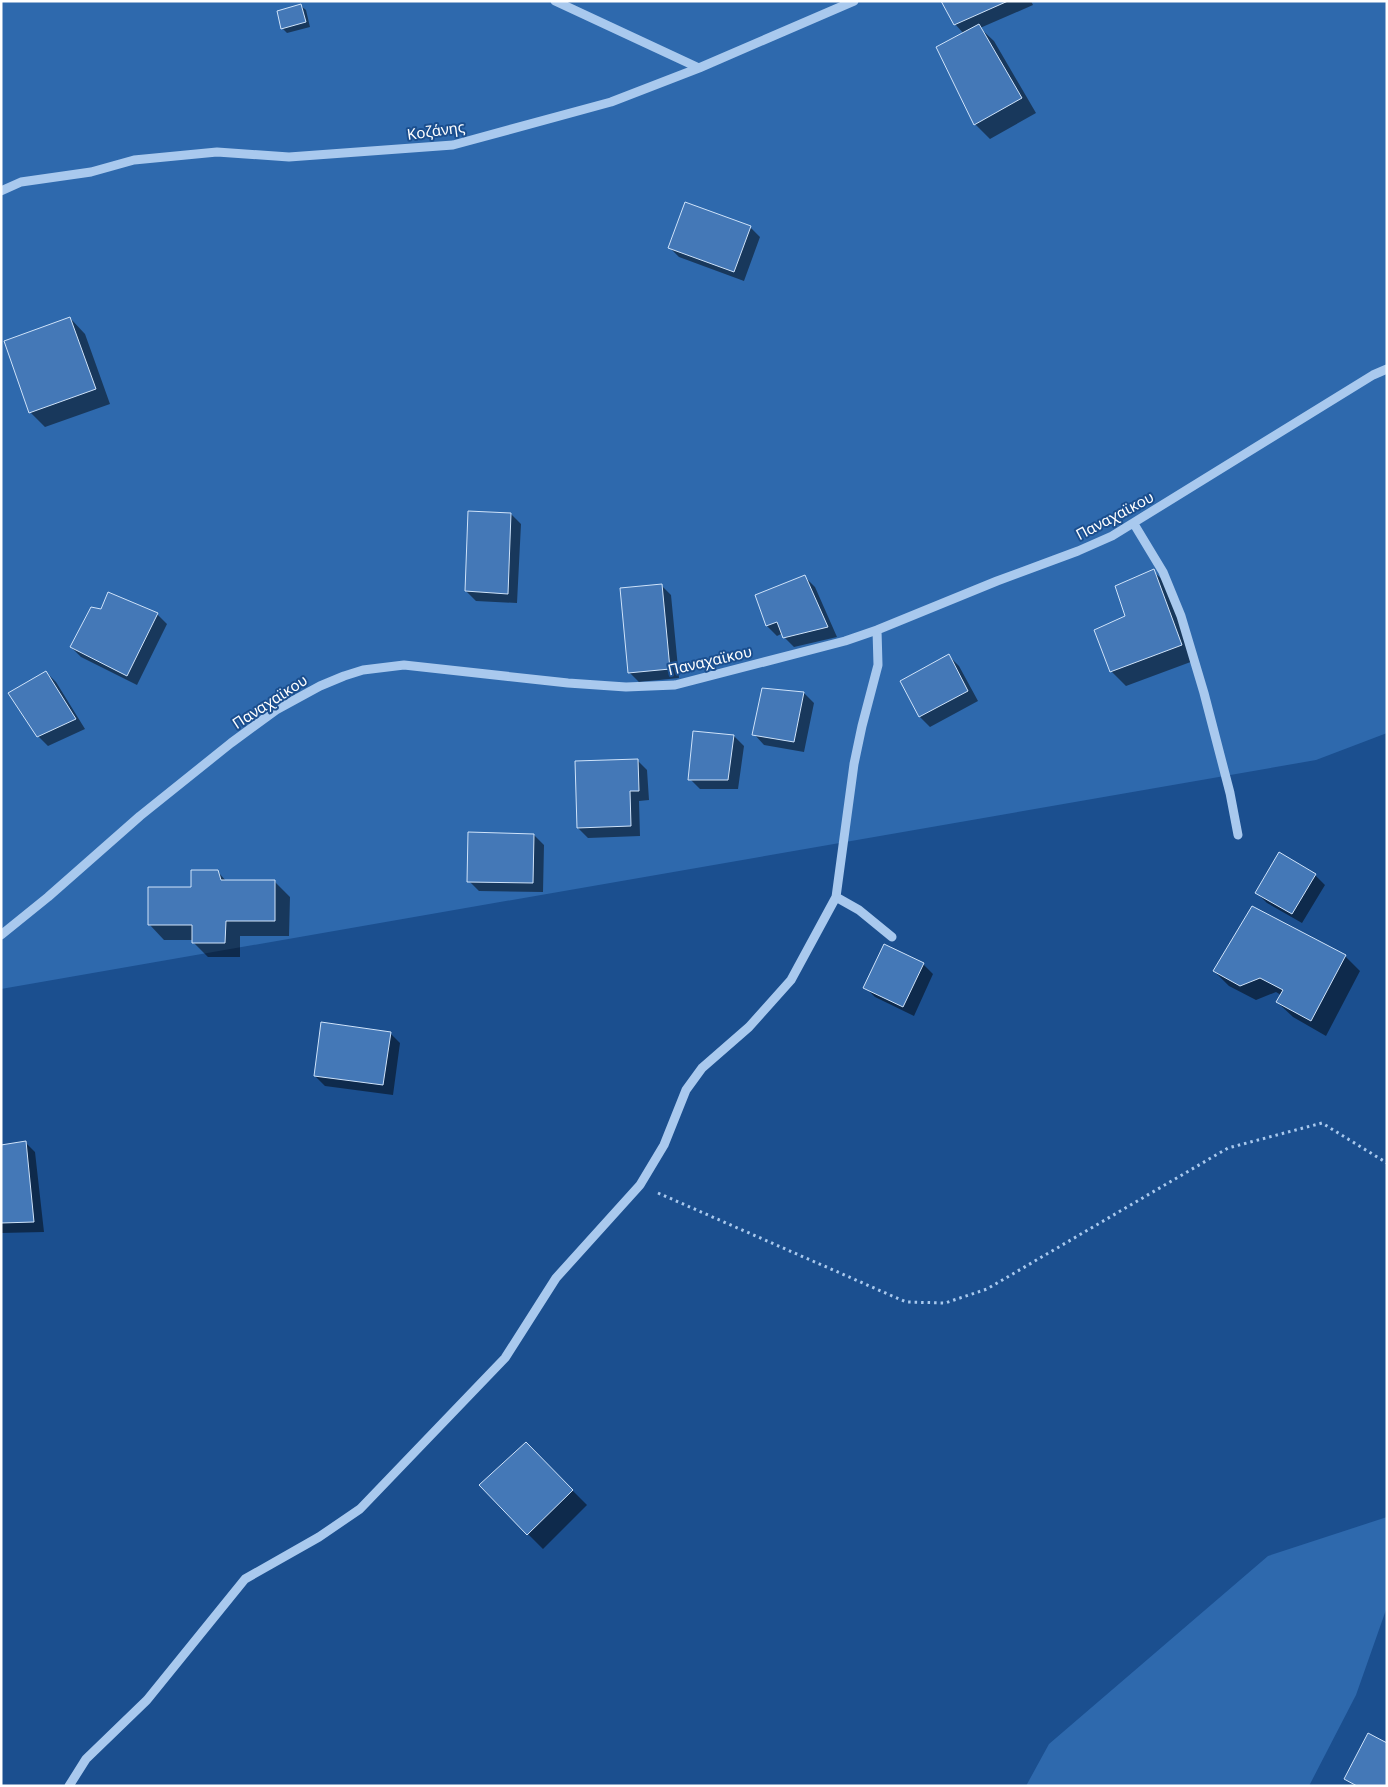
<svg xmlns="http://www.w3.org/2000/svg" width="1388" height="1787" viewBox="0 0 1388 1787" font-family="'Noto Sans',sans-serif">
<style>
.green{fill:#2e69ad}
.shadow{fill:#0007}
.building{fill:#4478b7;stroke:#cfe3fa}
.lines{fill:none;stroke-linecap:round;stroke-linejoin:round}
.path{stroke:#a9c9ee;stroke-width:3;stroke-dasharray:2.5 4;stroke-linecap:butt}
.minor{stroke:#a9c9ee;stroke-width:9}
.labels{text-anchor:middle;stroke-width:4;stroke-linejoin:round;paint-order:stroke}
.street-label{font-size:15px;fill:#fff;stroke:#1b4f8f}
</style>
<rect width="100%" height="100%" fill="#1b4f8f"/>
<!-- green -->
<path class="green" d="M 1,1 L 1387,1 L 1387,733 L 1316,760 L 1,989 Z
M 1387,1517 L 1387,1607 L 1356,1695 L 1309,1786 L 1026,1786 L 1049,1744 L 1268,1556 Z"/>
<!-- shadow -->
<path class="shadow" d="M 942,1 L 1031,1 L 1033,5 L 980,28 L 994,41 L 1036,113 L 990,139 L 975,124 L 964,34 L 955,24 Z
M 301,6 L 306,10 L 310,27 L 287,33 L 283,29 L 278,12 Z
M 750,227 L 760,237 L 744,281 L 679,257 L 669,247 Z
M 70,318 L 85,334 L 110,404 L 45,427 L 30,412 Z
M 511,514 L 521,524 L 517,603 L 476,601 L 466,591 Z
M 1153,571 L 1169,586 L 1196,660 L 1126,686 L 1111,671 L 1127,617 Z
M 805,577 L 815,587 L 837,637 L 794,647 L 784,637 L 783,633 L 777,636 L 767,626 Z
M 661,585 L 671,595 L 679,678 L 639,682 L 629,672 Z
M 157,614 L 167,624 L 137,685 L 81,657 L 71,647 Z
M 949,656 L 959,666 L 978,701 L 930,727 L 920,717 L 901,681 Z
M 46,672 L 56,682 L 85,729 L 48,746 L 38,736 L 10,694 Z
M 763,689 L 804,693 L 814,703 L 804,752 L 764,745 L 754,734 Z
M 694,732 L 734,736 L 744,746 L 738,789 L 700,789 L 690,779 Z
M 637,760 L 647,770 L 649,800 L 639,801 L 640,836 L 588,838 L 578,828 Z
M 534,835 L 544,845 L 543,892 L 479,891 L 469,881 Z
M 218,872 L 227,882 L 275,882 L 290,897 L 289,936 L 240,936 L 240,957 L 208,957 L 193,942 L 193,940 L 164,940 L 149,924 L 193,888 Z
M 1315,875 L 1325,885 L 1302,923 L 1267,903 L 1257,893 Z
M 1253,908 L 1345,956 L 1360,971 L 1326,1036 L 1293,1017 L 1277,1002 L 1281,995 L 1276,992 L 1256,1000 L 1229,986 L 1214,971 Z
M 885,946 L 923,964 L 933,974 L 914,1016 L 875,997 L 865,987 Z
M 390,1033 L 400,1043 L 393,1095 L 325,1086 L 315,1076 Z
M 25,1142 L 35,1152 L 44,1232 L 1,1233 L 1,1146 Z
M 526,1444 L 587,1505 L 543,1549 L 528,1534 Z"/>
<!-- building -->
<path class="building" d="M 941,1 L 1008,1 L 954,25 Z
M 301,4 L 306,22 L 281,29 L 277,11 Z
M 979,24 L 1022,98 L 974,125 L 936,47 Z
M 685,202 L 751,226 L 734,272 L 668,248 Z
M 70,317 L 96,389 L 29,413 L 4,341 Z
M 468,511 L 511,513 L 508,594 L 465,591 Z
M 1154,569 L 1182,645 L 1110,672 L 1094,630 L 1125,616 L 1115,586 Z
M 805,575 L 828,627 L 783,638 L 777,622 L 766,626 L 755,595 Z
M 662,584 L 670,669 L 628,673 L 620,588 Z
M 108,592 L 158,613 L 127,676 L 70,647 L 91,607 L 101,609 Z
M 949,654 L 968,691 L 919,717 L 900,681 Z
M 46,671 L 76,719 L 37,737 L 8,693 Z
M 762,688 L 804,692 L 794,742 L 752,735 Z
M 693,731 L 734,735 L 728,780 L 688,780 Z
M 638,759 L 639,791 L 630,791 L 631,826 L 577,828 L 575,761 Z
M 468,832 L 534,834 L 533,883 L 467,882 Z
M 1279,852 L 1316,874 L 1292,914 L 1255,893 Z
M 191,870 L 218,870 L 221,880 L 275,880 L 275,921 L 226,921 L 225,943 L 192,943 L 192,925 L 148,925 L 148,887 L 191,887 Z
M 1252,906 L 1346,955 L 1311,1021 L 1276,1002 L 1283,990 L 1260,978 L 1240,986 L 1213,971 Z
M 884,944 L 924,963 L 903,1007 L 863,988 Z
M 321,1022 L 391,1032 L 383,1085 L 314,1076 Z
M 26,1141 L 34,1222 L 1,1223 L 1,1145 Z
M 526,1442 L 573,1490 L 527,1535 L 479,1485 Z
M 1368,1733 L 1387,1743 L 1387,1786 L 1357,1786 L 1344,1779 Z"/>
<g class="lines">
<!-- path -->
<path class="path" d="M 658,1193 L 906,1302 L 945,1303 L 987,1289 L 1228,1148 L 1322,1123 L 1387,1163"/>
<!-- minor -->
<path class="minor" d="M 555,1 L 699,68
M 1,191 L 21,182 L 91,172 L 134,160 L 217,152 L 289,157 L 453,145 L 611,102 L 699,68 L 854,1
M 1134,524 L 1163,572 L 1181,616 L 1204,693 L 1230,793 L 1238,835
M 836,897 L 859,910 L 892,937
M 1,935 L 48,897 L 140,816 L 231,743 L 276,710 L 320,686 L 344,676 L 363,670 L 404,665 L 568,683 L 626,687 L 675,685 L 845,641 L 877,630 L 997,581 L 1078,551 L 1112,536 L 1373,375 L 1387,369
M 69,1786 L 86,1759 L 147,1700 L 245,1579 L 319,1537 L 360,1509 L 505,1358 L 556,1278 L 640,1185 L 664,1145 L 686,1090 L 702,1068 L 749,1027 L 791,980 L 836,897 L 854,764 L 862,726 L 878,665 L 877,630"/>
</g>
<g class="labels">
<!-- street labels -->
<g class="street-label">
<text transform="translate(436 131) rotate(-8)" y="5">Κοζάνης</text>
<text transform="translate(1115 516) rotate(-28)" y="5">Παναχαϊκου</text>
<text transform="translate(710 661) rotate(-13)" y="5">Παναχαϊκου</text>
<text transform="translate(270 702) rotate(-33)" y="5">Παναχαϊκου</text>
</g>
</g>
<!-- border -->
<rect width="1388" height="1787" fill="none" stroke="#ffffff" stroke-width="5"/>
</svg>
